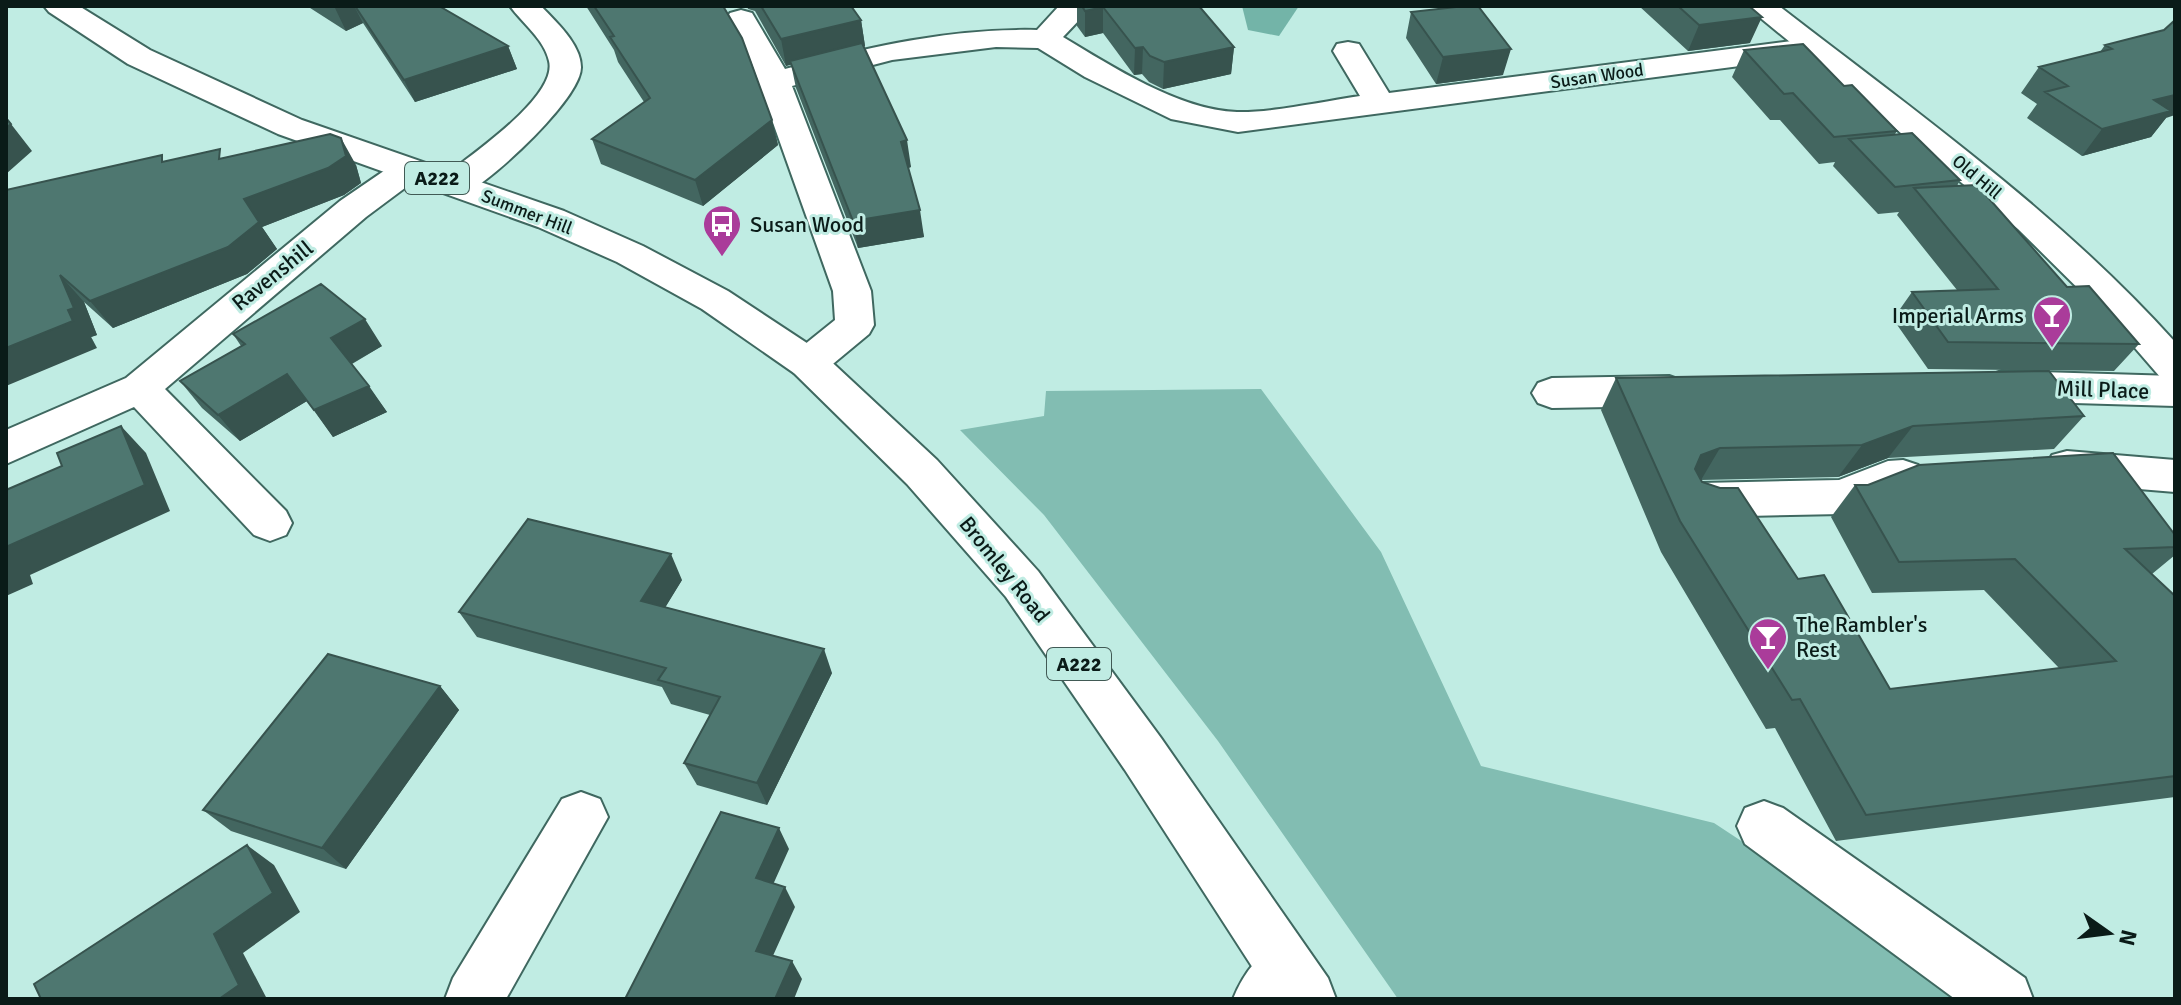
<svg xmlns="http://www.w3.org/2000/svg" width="2181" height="1005" viewBox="0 0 2181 1005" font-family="Signika,sans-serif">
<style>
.green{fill:#82bdb2}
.forest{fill:#73b4a8}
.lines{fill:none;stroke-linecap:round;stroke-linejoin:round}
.minor-casing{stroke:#3f6860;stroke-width:4}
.major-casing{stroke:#3f6860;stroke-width:4}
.minor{fill:#fff;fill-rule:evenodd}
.major{fill:#fff;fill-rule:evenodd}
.wall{fill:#436660}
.shaded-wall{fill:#37534e}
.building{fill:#4e7770;stroke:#37534e;stroke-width:2}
.labels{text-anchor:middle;stroke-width:6;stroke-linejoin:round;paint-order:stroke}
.far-street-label{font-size:18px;fill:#0a1b18;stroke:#c0ece3}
.shield{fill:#c0ece3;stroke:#415a55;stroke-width:2}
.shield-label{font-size:20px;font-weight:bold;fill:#0a1b18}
.poi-label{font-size:22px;fill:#0a1b18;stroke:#c0ece3;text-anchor:start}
.street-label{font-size:22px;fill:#0a1b18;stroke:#c0ece3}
</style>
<rect width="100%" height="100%" fill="#c0ece3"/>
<!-- green -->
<path class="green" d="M 1261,389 L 1381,552 L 1481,766 L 1714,823 L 1981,999 L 1398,999 L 1218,741 L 1044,515 L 960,430 L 1044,416 L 1046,391 Z"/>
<!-- forest -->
<path class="forest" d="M 1242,6 L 1299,6 L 1279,36 L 1248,30 Z"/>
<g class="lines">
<defs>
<path id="minor" d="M 510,6 L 541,6 C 555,21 581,44 581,67 C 582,97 494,179 467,192 C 458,196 451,194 443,191 L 438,184 L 443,177 C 468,157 558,97 549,61 C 544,39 523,24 510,6 Z
M 1059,6 L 1108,6 L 1103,12 L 1082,17 L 1063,37 C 1113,67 1179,110 1237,112 C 1271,113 1325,101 1360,96 L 1333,51 L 1337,44 L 1348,42 L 1359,44 L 1389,93 L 1800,40 L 1811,42 L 1815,49 L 1811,56 L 1800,58 L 1238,132 L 1171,119 L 1085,77 L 1038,48 L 996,47 L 892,60 L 792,86 L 871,291 L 874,325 L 869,334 L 822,373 L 808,377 L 794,373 L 788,363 L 794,353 L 835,320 L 833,291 L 751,61 L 726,19 L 730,13 L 741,10 L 752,13 L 785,69 C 869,47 950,28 1037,30 Z
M 409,159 L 421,162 L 426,169 L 421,176 L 366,217 L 165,389 L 286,511 L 292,523 L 286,535 L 270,541 L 254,535 L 134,407 L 6,464 L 6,430 L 126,378 L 340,201 L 397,162 Z
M 2002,371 L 2175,376 L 2175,406 L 2002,401 L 1988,396 L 1982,386 L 1988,376 Z
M 1669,376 L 1683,381 L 1689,391 L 1683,401 L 1669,406 L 1552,408 L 1538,403 L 1532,393 L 1538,383 L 1552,378 Z
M 2067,451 L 2175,460 L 2175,492 L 2067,483 L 2052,479 L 2046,467 L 2052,455 Z
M 1903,460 L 1918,465 L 1925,477 L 1918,489 L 1893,494 L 1842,514 L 1701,517 L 1685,512 L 1679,500 L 1685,488 L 1701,483 L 1839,480 L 1888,461 Z
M 581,792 L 600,799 L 608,817 L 506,999 L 445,999 L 453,978 L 562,799 Z
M 1764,801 L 1783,808 L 2025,978 L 2033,999 L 1955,999 L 1745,844 L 1737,826 L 1745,808 Z
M 1286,941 L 1306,950 L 1315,970 L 1299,999 L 1233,999 C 1244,972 1259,952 1286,941 Z"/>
<path id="major" d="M 44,6 L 79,6 L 150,50 L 302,120 L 564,211 L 643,246 L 728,291 L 822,353 L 937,460 L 1038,571 L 1161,738 L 1328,978 L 1336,999 L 1273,999 L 1125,770 L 1006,597 L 907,484 L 794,373 L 702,309 L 617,262 L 538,227 L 278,134 L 128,64 L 49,12 Z
M 1746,6 L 1779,6 C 1916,112 2059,213 2175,342 L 2175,382 L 2161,378 L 2116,326 L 2018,229 Z"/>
</defs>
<!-- minor casing -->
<use href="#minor" class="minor-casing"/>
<!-- major casing -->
<use href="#major" class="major-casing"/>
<!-- minor -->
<use href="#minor" class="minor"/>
<!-- major -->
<use href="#major" class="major"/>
</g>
<!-- wall -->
<path class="wall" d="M 307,6 L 439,6 L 508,46 L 517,69 L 415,102 L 363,23 L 346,31 Z
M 586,6 L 724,6 L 772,120 L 778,145 L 703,206 L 601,164 L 592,139 L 644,102 L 618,62 L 614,50 Z
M 747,6 L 851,6 L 861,20 L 865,46 L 864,46 L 911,167 L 908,168 L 924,237 L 858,248 L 796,88 L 791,64 L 786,66 L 755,11 L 748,9 Z
M 1077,6 L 1199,6 L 1234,47 L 1231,74 L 1163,89 L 1149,82 L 1142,74 L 1134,75 L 1103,33 L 1085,37 L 1077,26 Z
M 1639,6 L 1749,6 L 1750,43 L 1688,51 Z
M 1411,12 L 1503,75 L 1436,84 L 1406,38 Z
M 2164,30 L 2166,118 L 2151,137 L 2082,156 L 2027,118 L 2037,104 L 2021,93 L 2039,67 L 2100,52 L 2105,45 Z
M 1744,50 L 1844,86 L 1897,131 L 1895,134 L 1960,180 L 1957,186 L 2067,287 L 2139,344 L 2114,371 L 1928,369 L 1893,319 L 1912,292 L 1957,290 L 1897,215 L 1899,212 L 1878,214 L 1833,166 L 1835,162 L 1819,164 L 1780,120 L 1770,120 L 1732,77 Z
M 225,158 L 356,165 L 361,183 L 344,195 L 262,227 L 277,249 L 247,274 L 113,328 L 84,302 L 97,335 L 91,337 L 97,348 L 6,190 L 166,161 Z
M 233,334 L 382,346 L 352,364 L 387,412 L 333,437 L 307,401 L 240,441 L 202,408 L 180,381 L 241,346 Z
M 1616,378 L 2084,416 L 2054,449 L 1888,458 L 1838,477 L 1701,480 L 1798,579 L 1890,689 L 2059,668 L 1984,590 L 1872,593 L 1831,517 L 1855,485 L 2175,535 L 2175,555 L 2152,574 L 2175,596 L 2175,797 L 1836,841 L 1775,728 L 1766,729 L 1661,552 L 1601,410 Z
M 682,580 L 665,607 L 832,673 L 767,805 L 697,785 L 684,763 L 710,715 L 671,704 L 662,687 L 477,637 L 459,612 Z
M 440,686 L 459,710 L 346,869 L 231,831 L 203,810 Z"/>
<!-- shaded-wall -->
<path class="shaded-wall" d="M 340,6 L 354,6 L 363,23 L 346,31 L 335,8 Z
M 1103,7 L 1103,33 L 1085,37 L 1085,11 Z
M 1762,17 L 1750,43 L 1688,51 L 1699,25 Z
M 861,20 L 865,46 L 786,66 L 781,39 Z
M 508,46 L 517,69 L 415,102 L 404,80 Z
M 1143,47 L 1142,74 L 1134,75 L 1135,48 Z
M 1234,47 L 1231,74 L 1163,89 L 1164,62 Z
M 1511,49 L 1503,75 L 1436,84 L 1443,57 Z
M 2175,95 L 2175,115 L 2166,118 L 2151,137 L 2082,156 L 2102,129 L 2154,100 Z
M 772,120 L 778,145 L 703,206 L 695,180 Z
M 11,124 L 32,151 L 6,174 L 6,128 Z
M 341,138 L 356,165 L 361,183 L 344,195 L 262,227 L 277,249 L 247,274 L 113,328 L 90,301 L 244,199 Z
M 907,140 L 911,167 L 905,169 L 901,142 Z
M 920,210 L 924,237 L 858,248 L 853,221 Z
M 60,275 L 84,302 L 97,335 L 91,337 L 97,348 L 6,386 L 6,348 L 68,310 Z
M 365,319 L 382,346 L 349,365 L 331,338 Z
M 287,374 L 307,401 L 240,441 L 218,415 Z
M 369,386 L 387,412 L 333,437 L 314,410 Z
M 121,426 L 146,453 L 170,511 L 30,575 L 33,584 L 6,596 L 6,547 Z
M 1913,426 L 1888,458 L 1838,477 L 1862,445 Z
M 1720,448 L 1701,480 L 1682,487 L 1701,455 Z
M 671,554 L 682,580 L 654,626 L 641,601 Z
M 824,649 L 832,673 L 767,805 L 757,783 Z
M 440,686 L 459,710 L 346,869 L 322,848 Z
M 779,828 L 789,849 L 767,898 L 756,878 Z
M 247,845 L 274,865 L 300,912 L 243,953 L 267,999 L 219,999 L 214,934 Z
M 785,887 L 795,907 L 767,969 L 756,951 Z
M 792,961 L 802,979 L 794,999 L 775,999 Z"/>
<!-- building -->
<path class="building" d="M 355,6 L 439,6 L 508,46 L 404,80 Z
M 594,6 L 723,6 L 742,38 L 772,120 L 695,180 L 592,139 L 650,98 L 610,37 L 614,36 Z
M 761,6 L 851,6 L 861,20 L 781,39 Z
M 1082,6 L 1199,6 L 1234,47 L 1164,62 L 1150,56 L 1143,47 L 1135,48 L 1103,7 L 1085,11 Z
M 1465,6 L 1478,6 L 1511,49 L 1443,57 L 1411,12 Z
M 1678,6 L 1749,6 L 1762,17 L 1699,25 Z
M 2175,20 L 2175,95 L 2154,100 L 2171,111 L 2102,129 L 2045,92 L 2068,86 L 2039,67 L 2112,49 L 2105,45 L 2164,30 Z
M 862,43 L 907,140 L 901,142 L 920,210 L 853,221 L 790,61 Z
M 1803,44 L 1844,86 L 1852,85 L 1897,131 L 1834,137 L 1793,93 L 1784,94 L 1744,50 Z
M 6,118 L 11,124 L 6,128 Z
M 1912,133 L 1960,180 L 1895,187 L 1849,139 Z
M 330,134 L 341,138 L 346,156 L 328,168 L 244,199 L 259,222 L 228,247 L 90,301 L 60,275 L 74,308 L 68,310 L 73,321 L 6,348 L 6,190 L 162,155 L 162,162 L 220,149 L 219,159 Z
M 1977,185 L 2067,287 L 2089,286 L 2139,344 L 1948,342 L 1912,292 L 1998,289 L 1914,188 Z
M 321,284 L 365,319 L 331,338 L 369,386 L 314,410 L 287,374 L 218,415 L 180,381 L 245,344 L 233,334 Z
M 2049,371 L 2084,416 L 1913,426 L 1862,445 L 1720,448 L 1701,455 L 1695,469 L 1702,482 L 1720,488 L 1738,488 L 1798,579 L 1824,575 L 1890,689 L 2116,661 L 2015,559 L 1899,562 L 1855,485 L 1868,485 L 1919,465 L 2113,453 L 2175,535 L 2175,547 L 2125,549 L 2175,596 L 2175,776 L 1866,815 L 1800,699 L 1792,700 L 1680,521 L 1616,378 Z
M 121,426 L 145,485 L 6,547 L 6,490 L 62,466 L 57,453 Z
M 528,519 L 671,554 L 641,601 L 824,649 L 757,783 L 684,763 L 720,697 L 658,680 L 666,668 L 459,612 Z
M 328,654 L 440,686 L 322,848 L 203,810 Z
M 721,812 L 779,828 L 756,878 L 785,887 L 756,951 L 792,961 L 775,999 L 625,999 Z
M 247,845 L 273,893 L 214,934 L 239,985 L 219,999 L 41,999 L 34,984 Z"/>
<!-- icons -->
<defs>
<symbol id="bus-pin" viewBox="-11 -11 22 30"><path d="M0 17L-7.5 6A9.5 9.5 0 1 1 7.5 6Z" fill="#aa3c9a" stroke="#c0ece3"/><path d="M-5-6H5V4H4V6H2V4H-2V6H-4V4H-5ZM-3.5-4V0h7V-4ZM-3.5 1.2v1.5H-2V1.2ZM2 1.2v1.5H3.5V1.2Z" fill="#fff"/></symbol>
<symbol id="bar-pin" viewBox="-11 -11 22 30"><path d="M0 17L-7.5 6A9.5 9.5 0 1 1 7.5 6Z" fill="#aa3c9a" stroke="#c0ece3"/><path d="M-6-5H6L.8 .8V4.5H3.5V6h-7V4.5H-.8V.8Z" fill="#fff"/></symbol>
</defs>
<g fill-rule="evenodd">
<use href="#bus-pin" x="700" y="202" width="44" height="60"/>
<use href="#bar-pin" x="2030" y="293" width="44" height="60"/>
<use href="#bar-pin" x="1746" y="615" width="44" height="60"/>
</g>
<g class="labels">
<!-- far-street labels -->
<g class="far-street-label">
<text transform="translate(1597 76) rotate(-8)" y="6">Susan Wood</text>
<text transform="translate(1977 177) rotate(40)" y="6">Old Hill</text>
<text transform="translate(527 212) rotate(21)" y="6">Summer Hill</text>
</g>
<!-- shield labels -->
<g class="shield">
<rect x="405" y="162" width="64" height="32" rx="6"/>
<rect x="1047" y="648" width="64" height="32" rx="6"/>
</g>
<g class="shield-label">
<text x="437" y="185">A222</text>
<text x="1079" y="671">A222</text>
</g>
<!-- poi labels -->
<g class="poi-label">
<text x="750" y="232">Susan Wood</text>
<text x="2024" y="323" text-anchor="end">Imperial Arms</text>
<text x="1796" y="632">The Rambler's<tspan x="1796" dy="25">Rest</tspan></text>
</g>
<!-- street labels -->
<g class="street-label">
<text transform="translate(272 275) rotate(-39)" y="8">Ravenshill</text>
<text transform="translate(2103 389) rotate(2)" y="8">Mill Place</text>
<text transform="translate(1005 569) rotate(51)" y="8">Bromley Road</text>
</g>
</g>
<!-- border -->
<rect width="2181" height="1005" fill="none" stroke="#0a1b18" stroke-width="16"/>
<!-- north arrow -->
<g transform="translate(2109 933) rotate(104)" stroke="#c0ece3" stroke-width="6" paint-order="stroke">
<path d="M0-6L14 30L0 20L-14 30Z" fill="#0a1b18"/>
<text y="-12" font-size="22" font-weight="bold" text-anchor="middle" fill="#0a1b18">N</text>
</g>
</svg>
